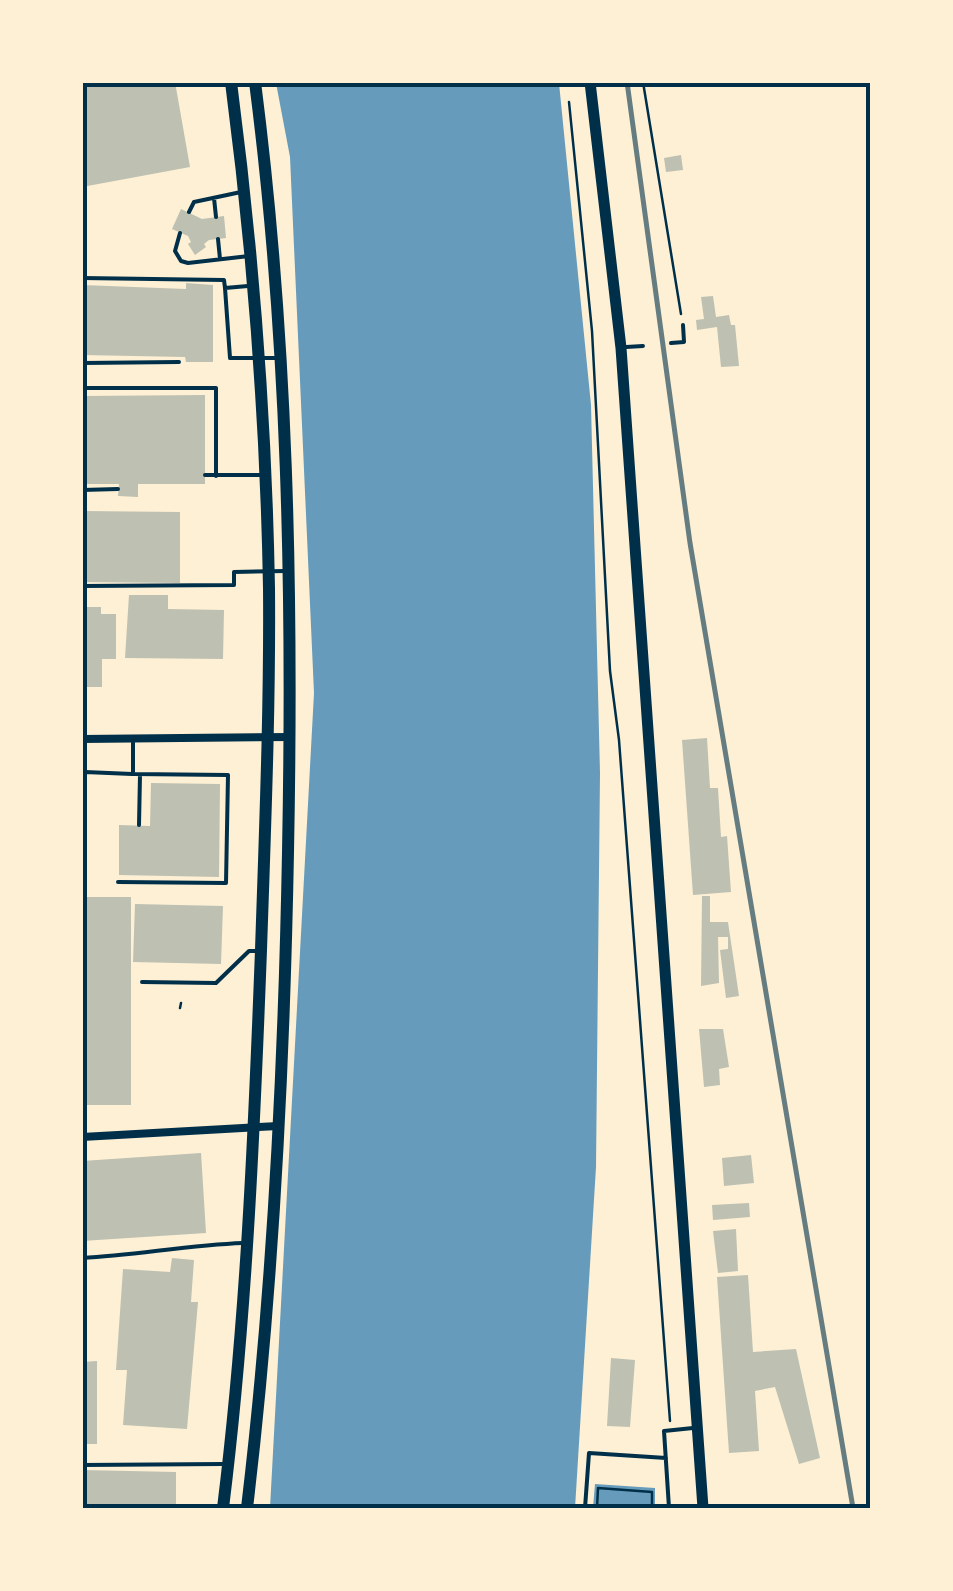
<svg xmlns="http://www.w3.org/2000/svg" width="953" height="1591" viewBox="0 0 953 1591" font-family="Helvetica,sans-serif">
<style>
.water{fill:#669bbc}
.building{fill:#bec0b2}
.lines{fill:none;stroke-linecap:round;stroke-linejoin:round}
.path{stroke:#003049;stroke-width:2.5}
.service{stroke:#003049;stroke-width:4}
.minor{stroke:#003049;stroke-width:8}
.secondary{stroke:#003049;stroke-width:11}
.primary{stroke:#003049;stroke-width:12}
.rail{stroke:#657d81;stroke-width:5}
.neatline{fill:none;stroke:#003049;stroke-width:4}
</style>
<rect width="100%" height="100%" fill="#fdf0d5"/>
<!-- water -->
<path class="water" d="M 276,83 L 559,83 L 591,405 L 600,773 L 596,1167 L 575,1508 L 270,1508 L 314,693 L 290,157 Z
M 595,1484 L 655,1488 L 655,1508 L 593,1508 Z"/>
<!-- building -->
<path class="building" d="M 98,82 L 175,82 L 190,167 L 82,187 L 82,86 Z
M 681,155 L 683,170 L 666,172 L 664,158 Z
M 181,209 L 202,219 L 224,216 L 226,238 L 209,240 L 204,244 L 206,247 L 195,255 L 188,244 L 191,242 L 188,236 L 172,229 Z
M 186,283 L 213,285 L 213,362 L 186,362 L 185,357 L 82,355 L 82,285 L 186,289 Z
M 713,296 L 716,317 L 729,315 L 731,325 L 735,325 L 739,366 L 721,367 L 717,327 L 697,330 L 696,320 L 704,319 L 701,297 Z
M 205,395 L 205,484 L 138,484 L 138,497 L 118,496 L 119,484 L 82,484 L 82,396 Z
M 82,511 L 180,512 L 180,583 L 82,582 Z
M 129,595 L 168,595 L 168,609 L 224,610 L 223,659 L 125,658 Z
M 82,607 L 101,607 L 101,614 L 116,614 L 116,659 L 102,659 L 102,687 L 82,687 Z
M 707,738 L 710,788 L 718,788 L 721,837 L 727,836 L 731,892 L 693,895 L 682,740 Z
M 151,783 L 220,784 L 219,877 L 119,875 L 119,825 L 150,826 Z
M 702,896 L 710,896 L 710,922 L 728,922 L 739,996 L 726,998 L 720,950 L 728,949 L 728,937 L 718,937 L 719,983 L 701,986 Z
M 82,897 L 131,897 L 131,1105 L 82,1105 Z
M 135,904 L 223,906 L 221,964 L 133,962 Z
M 699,1029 L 723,1029 L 729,1067 L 719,1069 L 720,1085 L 704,1087 Z
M 201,1153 L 206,1233 L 82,1241 L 82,1161 Z
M 751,1155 L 754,1183 L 724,1186 L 722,1158 Z
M 749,1203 L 750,1217 L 713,1220 L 712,1205 Z
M 736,1229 L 738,1271 L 718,1273 L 713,1231 Z
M 172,1258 L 194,1260 L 191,1302 L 198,1302 L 187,1429 L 123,1425 L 127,1370 L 116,1370 L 123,1269 L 170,1272 Z
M 748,1275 L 753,1352 L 796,1349 L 820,1458 L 799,1464 L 775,1387 L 755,1391 L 759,1451 L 729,1453 L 717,1277 Z
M 611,1358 L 635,1360 L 630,1427 L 607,1426 Z
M 97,1361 L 97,1444 L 82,1444 L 82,1362 Z
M 82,1470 L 176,1472 L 176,1508 L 82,1508 Z"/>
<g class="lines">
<!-- path -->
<path class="path" d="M 643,82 L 681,314
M 569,102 L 592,331 L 610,671 L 619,740 L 670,1421
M 180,1008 L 181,1003
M 597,1508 L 598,1488 L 652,1492 L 652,1508"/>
<!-- service -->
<path class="service" d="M 214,198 L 216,217
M 189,212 L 194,202 L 241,192
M 180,233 L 175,251 L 181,261 L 188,263 L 249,256
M 218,239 L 220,259
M 82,278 L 224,280 L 225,288
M 248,286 L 225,288 L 230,358 L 277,358
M 671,343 L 684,342 L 683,325
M 626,347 L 643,346
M 82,363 L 179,362
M 82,388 L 216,388 L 216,476
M 205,475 L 260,475
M 82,490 L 118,489
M 82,586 L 234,585 L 234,572 L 286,571
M 139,825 L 140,775
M 84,846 L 85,772 L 132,774
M 118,882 L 226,883 L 228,775 L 133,774 L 133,738
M 142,982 L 216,983 L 249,951 L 256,951
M 82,1258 C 137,1255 188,1245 243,1243
M 82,1465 L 223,1464
M 585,1508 L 589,1453 L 666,1458
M 669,1508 L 664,1431 L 693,1428"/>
<!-- minor -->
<path class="minor" d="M 82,739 L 291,737
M 82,1137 L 278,1126"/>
<!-- secondary -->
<path class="secondary" d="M 590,82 L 621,348 L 703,1508"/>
<!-- primary -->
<path class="primary" d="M 223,1508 C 246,1323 254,1137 261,950 C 265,830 270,708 269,588 C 266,419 253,250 231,82
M 247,1508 C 273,1291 284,1071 288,852 C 293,594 288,339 255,82"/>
<!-- rail -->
<path class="rail" d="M 627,82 L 690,543 L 853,1508"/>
</g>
<!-- border -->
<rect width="953" height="1591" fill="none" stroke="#fdf0d5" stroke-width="170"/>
<rect x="85" y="85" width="783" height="1421" class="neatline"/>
</svg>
